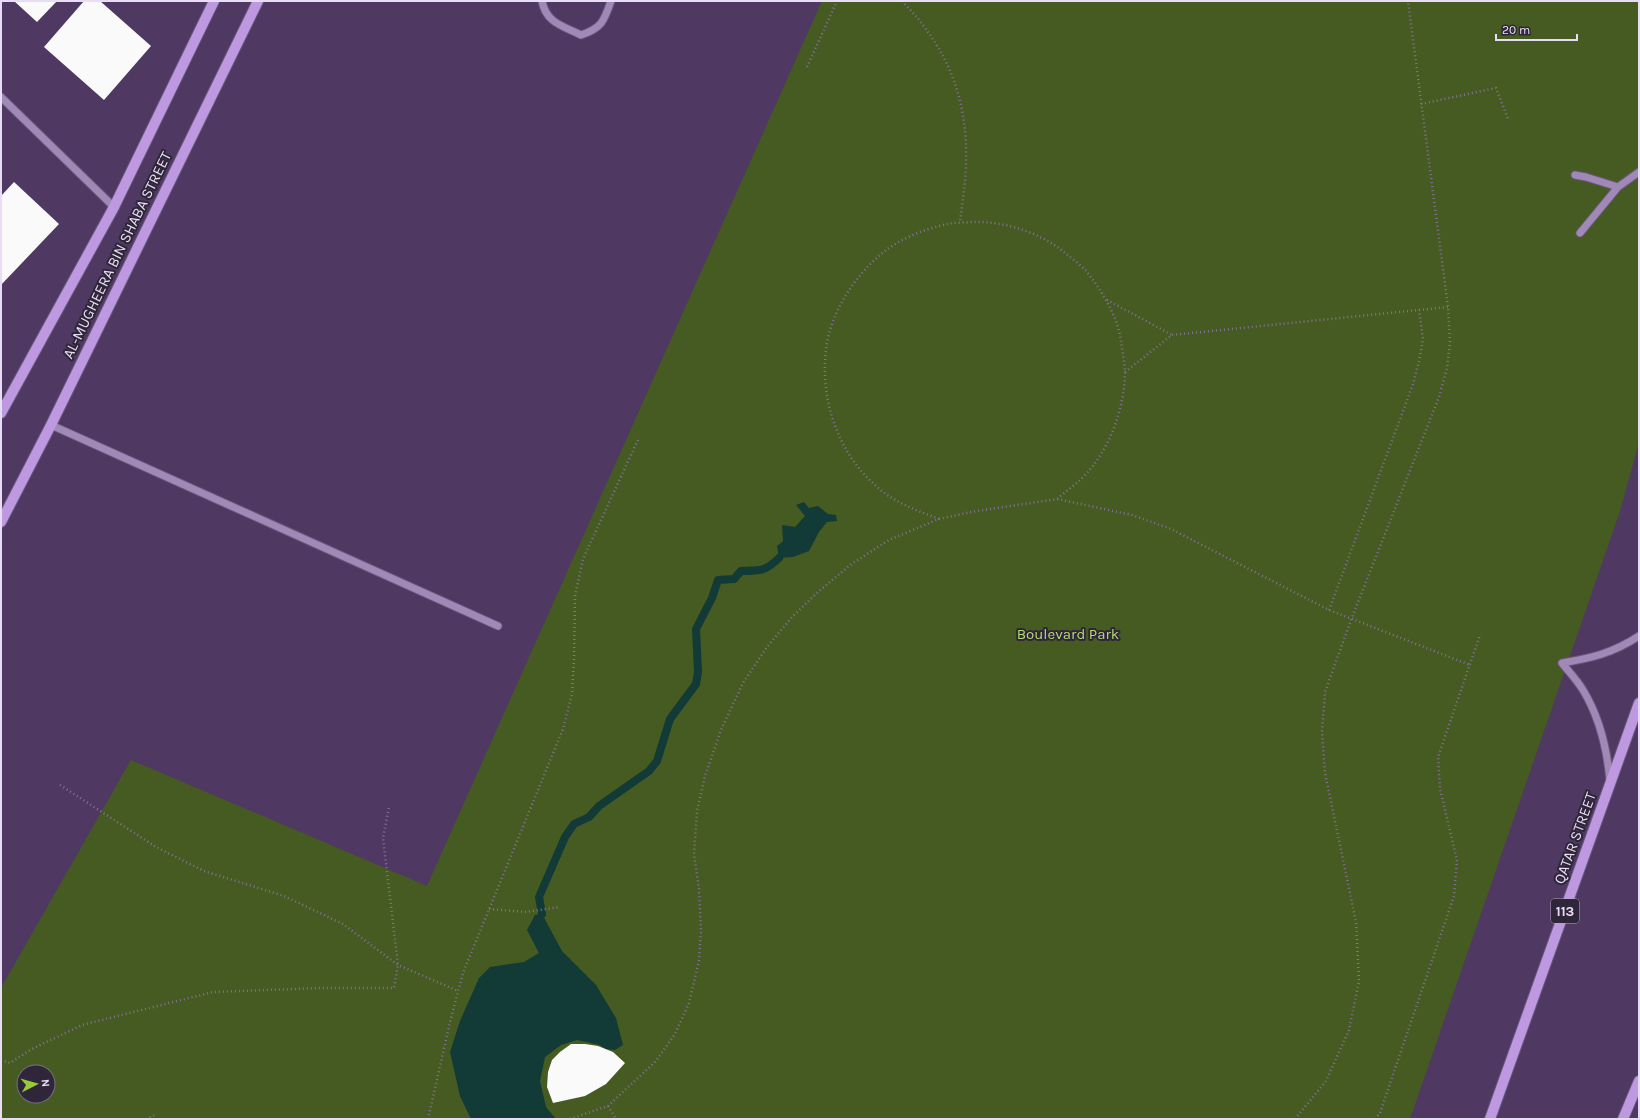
<svg xmlns="http://www.w3.org/2000/svg" width="1640" height="1120" viewBox="0 0 1640 1120" font-family="Karla,sans-serif">
<style>
.green{fill:#465b22;fill-rule:evenodd}
.water{fill:#123a37}
.lines{fill:none;stroke-linecap:round;stroke-linejoin:round}
.stream{stroke:#123a37;stroke-width:8}
.building{fill:#fafafa}
.minor-casing{stroke:#6a587c;stroke-width:9}
.major-casing{stroke:#6a587c;stroke-width:12}
.path{stroke:#847196;stroke-width:2.5;stroke-dasharray:1 3;stroke-linecap:butt}
.minor{stroke:#a088b7;stroke-width:7}
.major{stroke:#be99e2;stroke-width:10}
.labels{text-anchor:middle;stroke-width:4;stroke-linejoin:round;paint-order:stroke}
.shield{fill:#2f2639;stroke:#b1a6bd;stroke-width:1}
.shield-label{font-size:14px;font-weight:bold;fill:#e9ddf6}
.street-label{font-size:15px;fill:#e9ddf6;stroke:#2f2639}
.park-label{font-size:15px;fill:#b2dc71;stroke:#2f2639}
</style>
<rect width="100%" height="100%" fill="#4f3963"/>
<!-- green -->
<path class="green" d="M 822,1 L 1639,1 L 1639,442 L 1620,511 L 1410,1119 L 1,1119 L 1,988 L 131,760 L 427,886 ZM 24,1072 L 48,1072 L 48,1096 L 24,1096 Z"/>
<!-- water -->
<path class="water" d="M 804,502 L 809,508 L 818,506 L 828,514 L 836,515 L 837,521 L 827,522 L 819,532 L 809,551 L 793,557 L 779,558 L 777,546 L 783,541 L 782,525 L 795,527 L 805,516 L 796,505 Z
M 542,914 L 562,951 L 596,985 L 616,1018 L 623,1045 L 615,1050 L 606,1049 L 600,1045 L 577,1040 L 561,1045 L 545,1057 L 540,1081 L 546,1107 L 556,1119 L 471,1119 L 460,1096 L 450,1052 L 460,1021 L 479,978 L 490,967 L 524,962 L 539,953 L 527,930 L 535,915 Z"/>
<g class="lines">
<!-- stream -->
<path class="stream" d="M 542,914 L 539,897 L 565,837 L 574,824 L 589,817 L 599,806 L 649,771 L 657,761 L 670,719 L 696,684 L 698,672 L 696,629 L 712,598 L 718,580 L 734,579 L 741,571 C 760,571 766,571 779,558"/>
</g>
<!-- building -->
<path class="building" d="M 14,1 L 57,1 L 37,22 Z
M 84,1 L 100,1 L 151,46 L 104,100 L 44,47 Z
M 14,182 L 59,224 L 1,285 L 1,196 Z
M 571,1044 L 585,1044 L 598,1046 L 613,1052 L 625,1063 L 606,1084 L 585,1096 L 553,1103 L 547,1087 L 548,1072 L 552,1060 L 560,1052 Z"/>
<g class="lines">
<defs>
<path id="minor" d="M 542,1 C 546,23 563,26 581,35 C 602,28 604,21 611,1
M 1,97 L 114,207
M 1575,175 L 1586,177 L 1618,187
M 1580,233 L 1618,187 L 1639,172
M 51,425 L 498,626
M 1610,781 C 1607,748 1600,718 1583,690 C 1577,680 1569,672 1562,663 C 1592,658 1613,653 1639,636"/>
<path id="major" d="M 1,413 L 114,207 L 214,1
M 1,522 L 51,425 L 258,1
M 1490,1119 L 1639,703
M 1623,1119 L 1639,1081"/>
</defs>
<!-- minor casing -->
<use href="#minor" class="minor-casing"/>
<!-- major casing -->
<use href="#major" class="major-casing"/>
<!-- path -->
<path class="path" d="M 902,1 C 947,47 968,98 966,162 C 966,183 962,203 960,223
M 807,67 L 837,1
M 1421,104 L 1496,88 L 1508,119
M 1107,300 L 1172,335
M 1125,372 L 1172,335 L 1448,307
M 939,519 C 916,510 892,502 874,484 C 837,451 820,398 826,349 C 830,314 854,277 880,255 C 898,239 925,229 947,224 C 955,222 964,223 972,222 C 1004,221 1039,232 1064,252 C 1071,258 1080,264 1086,271 C 1101,289 1118,317 1121,341 C 1122,351 1125,363 1125,373 C 1124,409 1110,449 1085,475 C 1077,484 1066,491 1057,499
M 1329,610 L 1413,384 L 1419,361 L 1423,339 L 1419,310
M 60,785 L 156,847 L 204,871 L 284,896 L 343,924 L 398,965 L 458,991
M 489,909 L 526,912 L 560,907
M 1,1060 L 10,1063 L 30,1050 L 82,1025 L 213,992 L 321,988 L 394,988 L 398,965 L 383,838 L 389,807
M 608,1106 L 616,1119
M 146,1119 L 157,1114
M 428,1119 L 450,1022 L 463,973 L 563,729 L 572,694 L 574,659 L 575,596 L 583,559 L 638,440
M 570,1119 L 608,1106 L 656,1061 L 675,1034 L 689,1003 L 699,961 L 701,929 L 699,889 L 694,854 L 697,811 L 705,776 L 721,730 L 743,683 L 767,647 L 793,616 L 817,593 L 850,565 L 889,540 L 939,519 L 971,512 L 1057,499 L 1090,506 L 1132,515 L 1171,529 L 1329,610 L 1470,665
M 1295,1119 L 1326,1081 L 1349,1030 L 1359,981 L 1356,922 L 1325,773 L 1322,732 L 1325,692 L 1351,620 L 1439,397 L 1447,368 L 1450,343 L 1448,307 L 1408,1
M 1375,1119 L 1380,1113 L 1454,896 L 1457,860 L 1440,789 L 1438,757 L 1480,635"/>
<!-- minor -->
<use href="#minor" class="minor"/>
<!-- major -->
<use href="#major" class="major"/>
</g>
<g class="labels">
<!-- shield labels -->
<rect class="shield" x="1551" y="899" width="28" height="24" rx="3"/>
<g class="shield-label">
<text x="1565" y="916">113</text>
</g>
<!-- street labels -->
<g class="street-label">
<text transform="translate(117 255) rotate(-64)" y="5">AL-MUGHEERA BIN SHABA STREET</text>
<text transform="translate(1575 838) rotate(-70)" y="5">QATAR STREET</text>
</g>
<!-- park labels -->
<g class="park-label">
<text x="1068" y="639">Boulevard Park</text>
</g>
</g>
<!-- border -->
<rect width="1640" height="1120" fill="none" stroke="#e9ddf6" stroke-width="4"/>
<!-- north arrow -->
<g transform="translate(36 1084) rotate(84)"><circle r="19" fill="#2f2639" stroke="#796f85"/>
<path d="M0-3L7 15L0 10L-7 15Z" fill="#98cb37"/>
<text y="-6" font-size="11" font-weight="bold" text-anchor="middle" fill="#e9ddf6">N</text>
</g>
<!-- scale -->
<path d="M1496 34v6h81v-6" fill="none" stroke="#e9ddf6" stroke-width="2"/>
<text x="1502" y="34" font-size="12" fill="#e9ddf6" stroke="#2f2639" stroke-width="3" paint-order="stroke">20 m</text>
</svg>
